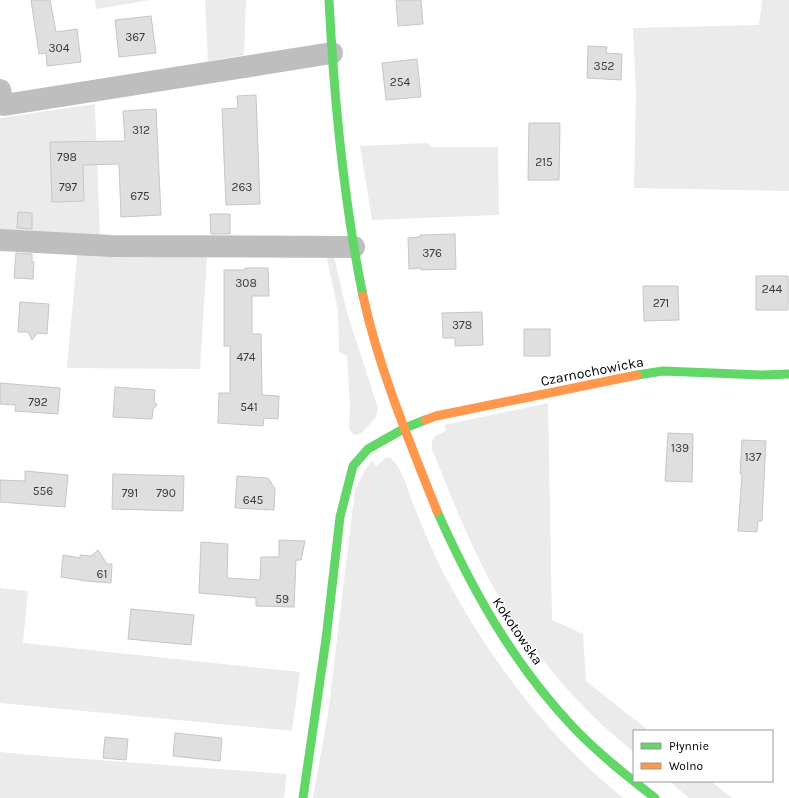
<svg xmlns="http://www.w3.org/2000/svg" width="789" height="798" viewBox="0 0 789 798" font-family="Karla,sans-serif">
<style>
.green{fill:#ebebeb}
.building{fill:#dfdfdf;stroke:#c6c6c6}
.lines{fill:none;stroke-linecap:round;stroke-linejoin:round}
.street{stroke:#bebebe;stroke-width:22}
.fast{stroke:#63d668;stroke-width:9}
.slow{stroke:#ff974d;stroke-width:9}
.labels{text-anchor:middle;stroke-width:3;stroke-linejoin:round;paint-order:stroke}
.number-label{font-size:12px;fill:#383838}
.street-label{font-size:14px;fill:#000;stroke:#fff}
</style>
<rect width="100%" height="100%" fill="#fff"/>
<!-- green -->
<path class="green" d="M 95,0 L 150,0 L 96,9 Z
M 205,0 L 246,0 L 244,55 L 208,61 Z
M 762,0 L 789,0 L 789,191 L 634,188 L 636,92 L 633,28 L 759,25 Z
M 95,104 L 100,236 L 0,231 L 0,118 Z
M 428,143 L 431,147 L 498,147 L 499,215 L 372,220 L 360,146 Z
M 326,254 L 334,256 L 346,309 L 378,408 L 376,417 L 361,434 L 354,435 L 349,429 L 350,405 L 347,356 L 339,352 L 338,311 Z
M 77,255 L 207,256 L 200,369 L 67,368 Z
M 548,403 L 552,620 L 583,634 L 586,681 L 649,731 L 634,731 L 634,752 C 623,743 612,734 601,724 C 553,678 507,619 479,559 C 461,523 447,486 432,449 L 432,442 L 435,436 L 446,431 L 445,425 Z
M 386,458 L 391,458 C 403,470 407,488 413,504 C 423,528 433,553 445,576 C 490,660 549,738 623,798 L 313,798 L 328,714 L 355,490 L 364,472 L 372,460 L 376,466 Z
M 0,588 L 28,591 L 23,643 L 300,672 L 292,731 L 0,703 Z
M 0,752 L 32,755 L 287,774 L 284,798 L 0,798 Z
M 669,781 L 711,781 L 732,798 L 689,798 Z"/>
<!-- building -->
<path class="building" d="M 31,0 L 50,0 L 56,32 L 77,29 L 81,62 L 47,66 L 46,53 L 39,54 Z
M 396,0 L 421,0 L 423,24 L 398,26 Z
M 151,16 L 156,53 L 119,57 L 115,20 Z
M 588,46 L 607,47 L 606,53 L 622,54 L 621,80 L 587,78 Z
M 417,59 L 421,97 L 386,100 L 382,63 Z
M 256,95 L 260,204 L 226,205 L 222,109 L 238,108 L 237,96 Z
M 156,109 L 161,215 L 121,217 L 119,164 L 83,165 L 84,201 L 52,202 L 50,142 L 125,141 L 123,111 Z
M 529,123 L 560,123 L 559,180 L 528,180 Z
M 18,212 L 32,213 L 32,229 L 17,228 Z
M 210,214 L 230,214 L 230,234 L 211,234 Z
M 455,234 L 456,269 L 421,270 L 421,268 L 409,269 L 408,238 L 420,237 L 420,235 Z
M 16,253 L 32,254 L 32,262 L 34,262 L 33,279 L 14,278 Z
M 245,268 L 268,268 L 269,296 L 252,296 L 252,334 L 261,334 L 262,395 L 279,396 L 278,419 L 264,418 L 263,426 L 218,423 L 219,393 L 230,393 L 230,346 L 224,346 L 224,270 L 245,270 Z
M 756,276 L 788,276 L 788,310 L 756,310 Z
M 643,286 L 678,286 L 679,320 L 644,321 Z
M 20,302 L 49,304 L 47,334 L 37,333 L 32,340 L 28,332 L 18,332 Z
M 482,312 L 483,345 L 455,346 L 455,338 L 443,338 L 442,313 Z
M 524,329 L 550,329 L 550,356 L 524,356 Z
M 0,383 L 60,388 L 58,414 L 15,411 L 16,405 L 0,404 Z
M 115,387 L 155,390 L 154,401 L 157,405 L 153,409 L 152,419 L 113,417 Z
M 668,433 L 693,434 L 692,482 L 665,481 Z
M 742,440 L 766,441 L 762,521 L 758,521 L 757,532 L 738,531 L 742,474 L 740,474 Z
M 25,471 L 68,475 L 65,507 L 0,502 L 0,480 L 25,481 Z
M 113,474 L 184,476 L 183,511 L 112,509 Z
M 237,476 L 268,478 L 275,489 L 274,510 L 235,508 Z
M 279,540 L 305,541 L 301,560 L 296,560 L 294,607 L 256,606 L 256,598 L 199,593 L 201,542 L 228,544 L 227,578 L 260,580 L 261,557 L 279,557 Z
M 98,550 L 107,564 L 112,564 L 111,583 L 87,581 L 61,577 L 63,555 L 80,558 L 80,555 L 91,556 Z
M 131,609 L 194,615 L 191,645 L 128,639 Z
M 175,733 L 222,738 L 220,761 L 173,756 Z
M 105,737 L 128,739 L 126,760 L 103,758 Z"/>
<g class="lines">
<!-- street -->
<path class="street" d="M 0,90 L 4,105 L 332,53
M 0,240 L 111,246 L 354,247"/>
<!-- fast -->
<path class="fast" d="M 329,0 C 334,99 343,198 363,296
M 637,375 L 663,371 L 761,375 L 789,374
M 437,511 C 472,590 514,665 574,728 C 599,754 627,776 655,798
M 303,798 L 326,639 L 340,517 L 353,466 L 368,449 L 405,428 L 425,420"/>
<!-- slow -->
<path class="slow" d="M 363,296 C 379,369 409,441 437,511
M 425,420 L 436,416 L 637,375"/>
</g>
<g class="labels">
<!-- number labels -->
<g class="number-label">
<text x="135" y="41">367</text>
<text x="59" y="52">304</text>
<text x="604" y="70">352</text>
<text x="400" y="86">254</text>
<text x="141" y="134">312</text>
<text x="67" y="161">798</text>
<text x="544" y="166">215</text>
<text x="68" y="191">797</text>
<text x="242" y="191">263</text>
<text x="140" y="200">675</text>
<text x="432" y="257">376</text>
<text x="246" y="287">308</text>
<text x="772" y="293">244</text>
<text x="661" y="307">271</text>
<text x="462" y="329">378</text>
<text x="246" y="361">474</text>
<text x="38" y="406">792</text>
<text x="249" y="411">541</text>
<text x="680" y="452">139</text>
<text x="753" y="461">137</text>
<text x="43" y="495">556</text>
<text x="130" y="497">791</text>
<text x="166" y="497">790</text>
<text x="253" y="504">645</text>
<text x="102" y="578">61</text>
<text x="282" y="603">59</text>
</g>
<!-- street labels -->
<g class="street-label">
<text transform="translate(592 371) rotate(-11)" y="5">Czarnochowicka</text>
<text transform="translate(518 631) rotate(56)" y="5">Kokotowska</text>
</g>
</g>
<!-- legend -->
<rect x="633" y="730" width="140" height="52" fill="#ffffff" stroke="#999999"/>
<rect x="641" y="743" width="20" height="6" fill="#63d668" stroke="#999999"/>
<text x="669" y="750" font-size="12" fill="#000000">Płynnie</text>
<rect x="641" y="763" width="20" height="6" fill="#ff974d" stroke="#999999"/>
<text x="669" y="770" font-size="12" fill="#000000">Wolno</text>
</svg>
